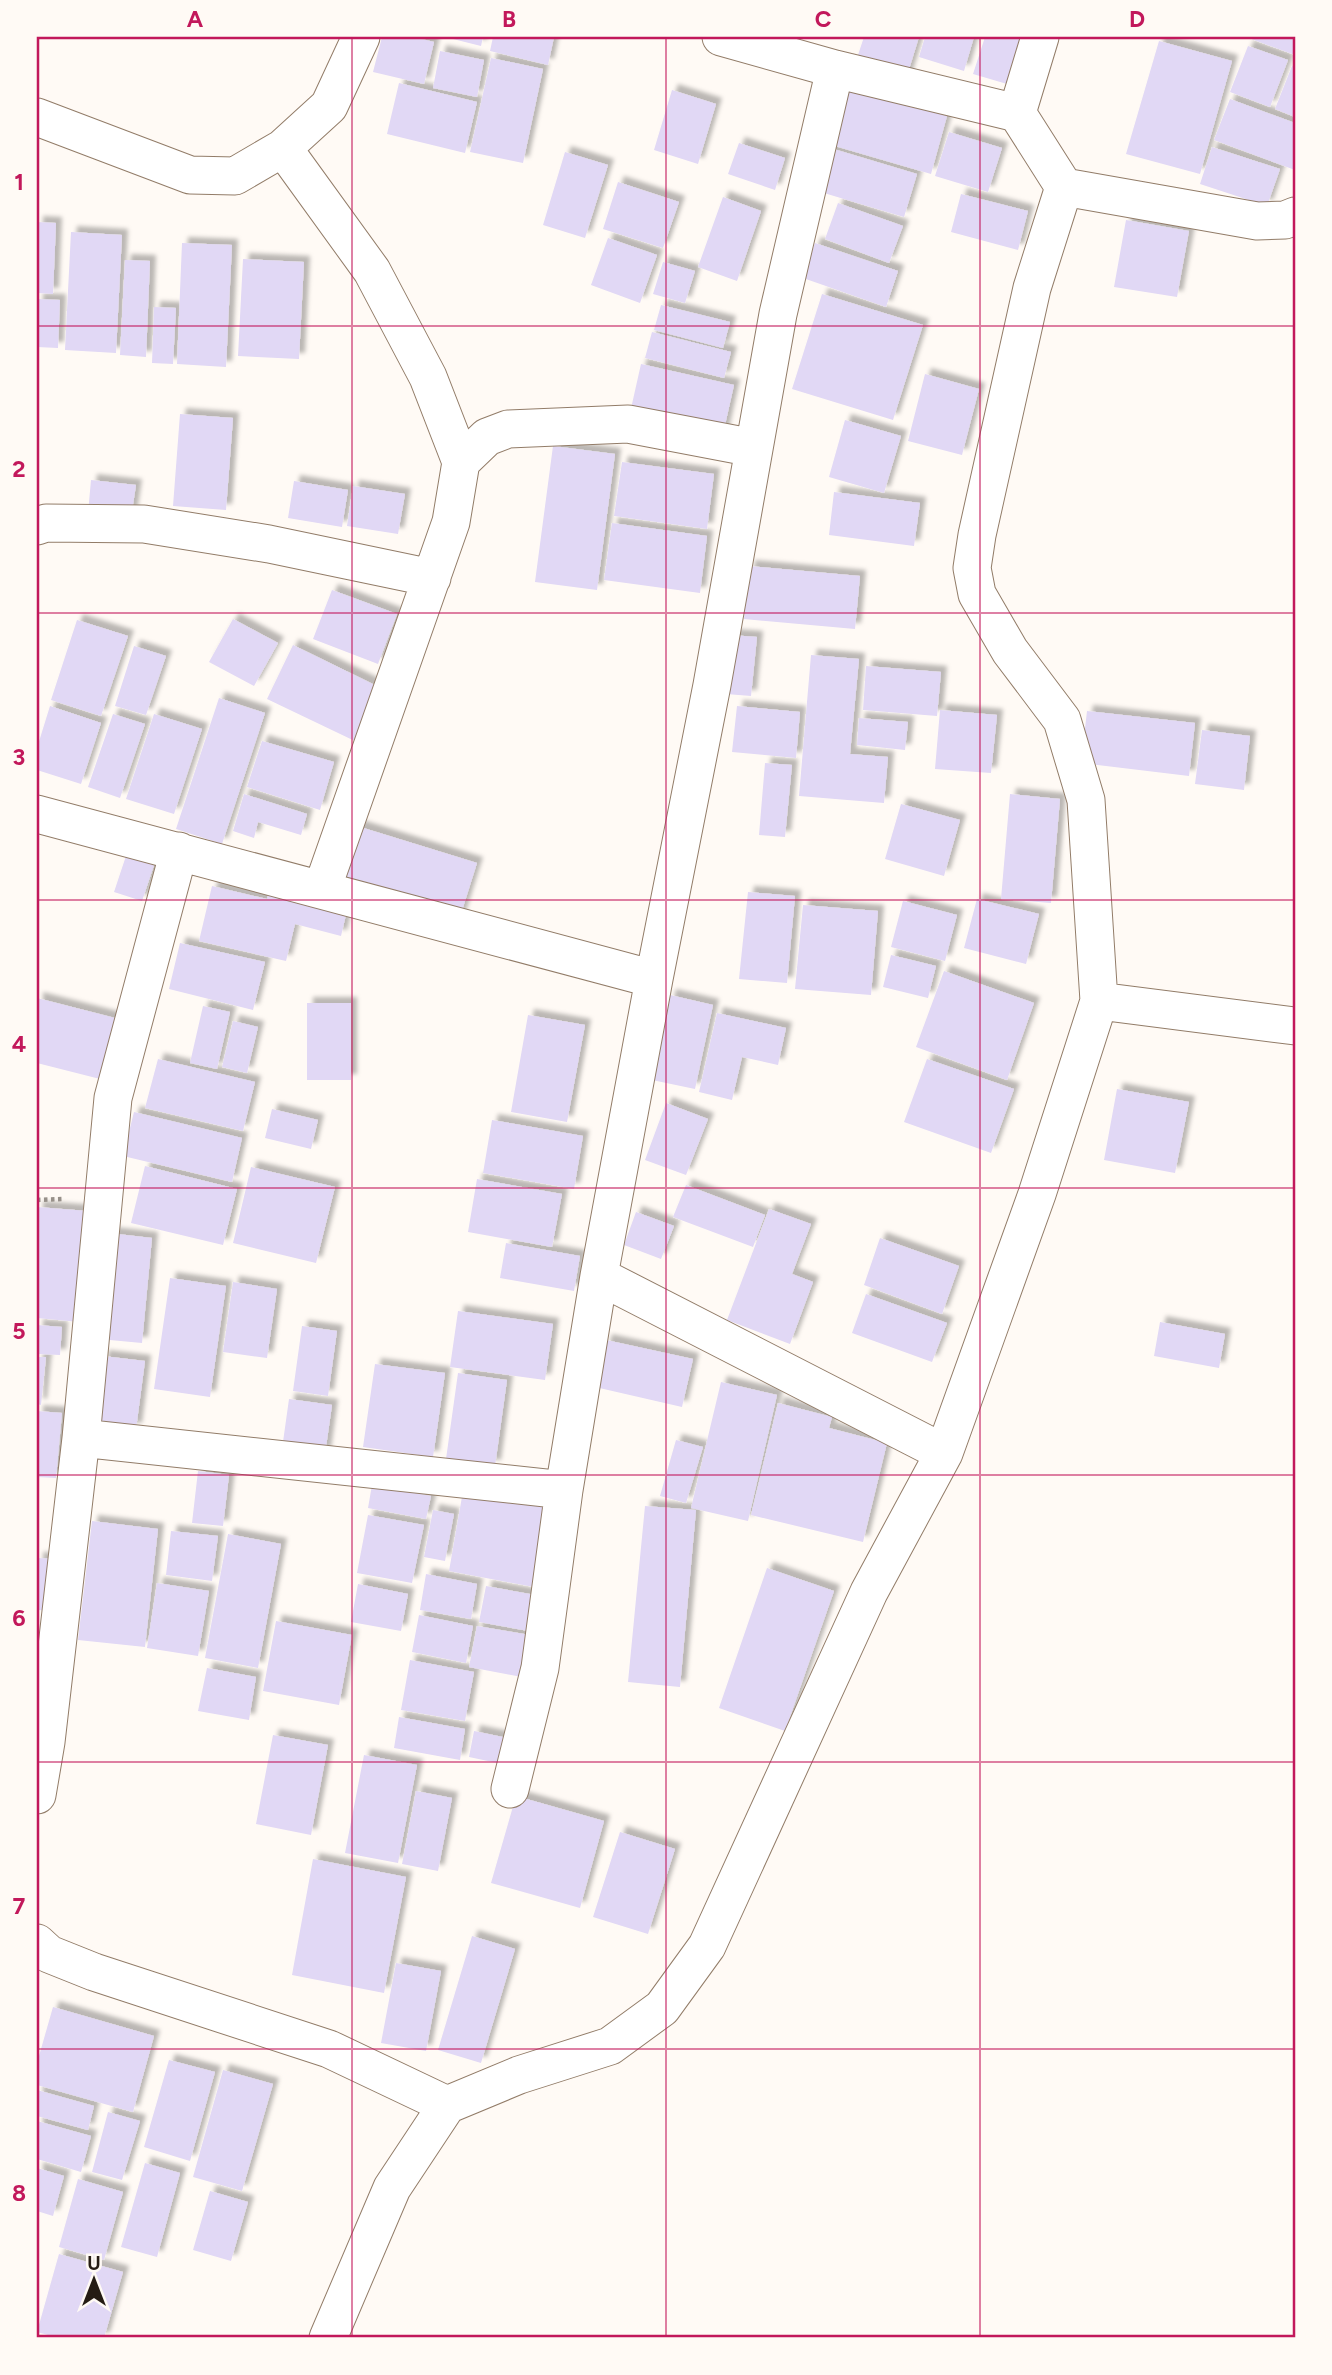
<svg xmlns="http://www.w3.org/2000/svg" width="1332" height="2375" viewBox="0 0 1332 2375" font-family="Figtree,sans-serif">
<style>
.building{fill:#e1d8f5;filter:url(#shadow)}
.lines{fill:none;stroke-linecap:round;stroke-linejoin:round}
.street-casing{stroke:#927c68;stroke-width:39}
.path{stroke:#979089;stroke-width:4.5;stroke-dasharray:3.5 3.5;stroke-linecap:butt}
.street{stroke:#fff;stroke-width:37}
.grid{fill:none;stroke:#c2185b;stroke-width:2;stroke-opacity:0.55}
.neatline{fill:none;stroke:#c2185b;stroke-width:2.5}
.grid-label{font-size:23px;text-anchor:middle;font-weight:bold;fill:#c2185b}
</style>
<defs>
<filter id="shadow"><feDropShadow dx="6" dy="-6" stdDeviation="2" flood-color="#0004"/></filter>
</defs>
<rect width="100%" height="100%" fill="#fffaf5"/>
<!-- building -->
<path class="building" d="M 382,37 L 413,37 L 434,42 L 424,84 L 373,72 Z
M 445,37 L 483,37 L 481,46 Z
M 493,37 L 554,37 L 548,65 L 490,51 Z
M 864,37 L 919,37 L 906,79 L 855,64 Z
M 925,37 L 974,37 L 964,71 L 919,57 Z
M 985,37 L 1022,37 L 1007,84 L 973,74 Z
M 1246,37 L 1295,37 L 1295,55 Z
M 1159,41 L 1232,61 L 1200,174 L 1126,154 Z
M 1248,46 L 1288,60 L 1270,107 L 1230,92 Z
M 440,51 L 484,60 L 477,97 L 433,88 Z
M 491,58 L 543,69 L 523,163 L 470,152 Z
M 1292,66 L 1295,67 L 1295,117 L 1275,109 Z
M 399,83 L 477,102 L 465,153 L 387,134 Z
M 845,86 L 947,116 L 931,174 L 828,144 Z
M 672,90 L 716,104 L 698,164 L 654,150 Z
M 1230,99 L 1295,123 L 1295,170 L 1214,140 Z
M 949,132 L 1002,148 L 988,192 L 935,176 Z
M 739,143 L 785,158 L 775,190 L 728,174 Z
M 827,147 L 917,174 L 904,217 L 814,190 Z
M 1212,147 L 1280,169 L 1267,206 L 1200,184 Z
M 565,152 L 608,165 L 585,238 L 543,225 Z
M 618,182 L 679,202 L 663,248 L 603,229 Z
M 961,194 L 1028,211 L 1018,250 L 951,232 Z
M 723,197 L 761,211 L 737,281 L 698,267 Z
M 838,203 L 903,226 L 889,263 L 825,239 Z
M 1126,220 L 1189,231 L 1177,297 L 1114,287 Z
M 37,222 L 56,223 L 53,294 L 37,293 Z
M 71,232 L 122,235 L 116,353 L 65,350 Z
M 608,238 L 657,255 L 640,303 L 591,285 Z
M 182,243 L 232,245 L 226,367 L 177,364 Z
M 815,243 L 898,271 L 886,307 L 803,278 Z
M 243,259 L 304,262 L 299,359 L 238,356 Z
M 125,260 L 150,261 L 146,357 L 120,355 Z
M 663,262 L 695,271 L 685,303 L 653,294 Z
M 822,294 L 923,325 L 893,420 L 792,389 Z
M 37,299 L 60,300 L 58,348 L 37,347 Z
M 661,305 L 730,322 L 723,348 L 654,330 Z
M 154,307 L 176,308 L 173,364 L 152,363 Z
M 652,332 L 731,352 L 724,378 L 645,358 Z
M 641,364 L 734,385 L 723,434 L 630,413 Z
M 925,374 L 979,389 L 962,455 L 908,441 Z
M 180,414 L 233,418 L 226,510 L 173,506 Z
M 845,420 L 901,436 L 884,493 L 829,477 Z
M 553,446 L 615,454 L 597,590 L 535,582 Z
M 622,462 L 714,474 L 707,529 L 614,516 Z
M 91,480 L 136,485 L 131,518 L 88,513 Z
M 294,481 L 348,490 L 342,527 L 288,518 Z
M 353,486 L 405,494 L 398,534 L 347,526 Z
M 834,492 L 920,503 L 914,546 L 829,535 Z
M 612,523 L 707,536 L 700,593 L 604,580 Z
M 749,566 L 860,576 L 855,629 L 744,619 Z
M 332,590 L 397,614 L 378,664 L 313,639 Z
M 233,619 L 278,643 L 254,686 L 209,662 Z
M 77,620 L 128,636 L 101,716 L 51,700 Z
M 731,635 L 757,637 L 751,696 L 726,694 Z
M 293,645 L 385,690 L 359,743 L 267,699 Z
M 134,646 L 166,656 L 146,715 L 115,706 Z
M 811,655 L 859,659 L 850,754 L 888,757 L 884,803 L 799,796 Z
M 866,666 L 941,672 L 937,716 L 863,710 Z
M 219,698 L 265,713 L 222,844 L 176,829 Z
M 50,706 L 101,723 L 81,784 L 37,770 L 37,748 Z
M 737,706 L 800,712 L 796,758 L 732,752 Z
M 940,710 L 997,715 L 991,773 L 935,769 Z
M 1087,711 L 1195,723 L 1189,776 L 1081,763 Z
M 113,714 L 145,724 L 120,798 L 88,787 Z
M 154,714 L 202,729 L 174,814 L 126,799 Z
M 859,718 L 908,722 L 905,750 L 857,745 Z
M 1202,730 L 1250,736 L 1244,790 L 1195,784 Z
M 262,741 L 334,762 L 320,810 L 247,787 Z
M 765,763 L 792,765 L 785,837 L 759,835 Z
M 244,794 L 307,814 L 301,835 L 258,822 L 254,838 L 233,831 Z
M 1010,794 L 1060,799 L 1051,903 L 1001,899 Z
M 901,804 L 960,820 L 944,876 L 885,859 Z
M 357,826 L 477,863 L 460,917 L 340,880 Z
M 127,853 L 155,862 L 142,901 L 114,892 Z
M 212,886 L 267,899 L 270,887 L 348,906 L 341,936 L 295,924 L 286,961 L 199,941 Z
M 748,892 L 795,896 L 787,983 L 739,979 Z
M 977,899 L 1039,914 L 1026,964 L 964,948 Z
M 903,901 L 957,915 L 945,961 L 891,947 Z
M 803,905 L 878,911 L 871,995 L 795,989 Z
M 180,943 L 265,962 L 253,1010 L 169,989 Z
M 891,955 L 936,966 L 928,998 L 883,987 Z
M 944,971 L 1034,1003 L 1007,1080 L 916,1047 Z
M 670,995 L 713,1005 L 695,1089 L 652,1080 Z
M 37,998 L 119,1019 L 104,1080 L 37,1063 Z
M 307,1003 L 351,1003 L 351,1080 L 307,1080 Z
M 203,1006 L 230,1012 L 217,1069 L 190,1063 Z
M 717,1013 L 786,1028 L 778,1065 L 742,1057 L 732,1100 L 699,1092 Z
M 528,1015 L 585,1025 L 567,1122 L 511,1112 Z
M 233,1021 L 258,1027 L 247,1073 L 222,1067 Z
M 158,1059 L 255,1082 L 243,1131 L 145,1108 Z
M 927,1059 L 1014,1089 L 991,1153 L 904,1122 Z
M 1117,1089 L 1189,1102 L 1175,1173 L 1104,1160 Z
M 666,1103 L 708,1119 L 686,1175 L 645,1160 Z
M 272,1109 L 318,1120 L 311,1149 L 265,1138 Z
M 134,1112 L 242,1138 L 232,1182 L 123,1156 Z
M 492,1120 L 583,1136 L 574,1189 L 483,1173 Z
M 145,1166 L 237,1189 L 223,1245 L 131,1223 Z
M 251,1167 L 335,1187 L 316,1263 L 233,1243 Z
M 477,1179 L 562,1194 L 552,1247 L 468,1232 Z
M 686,1185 L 765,1215 L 753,1247 L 673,1217 Z
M 37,1207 L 88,1211 L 79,1322 L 37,1318 Z
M 769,1209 L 811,1224 L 792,1274 L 813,1282 L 790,1344 L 727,1320 Z
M 636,1212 L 674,1226 L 661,1259 L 624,1245 Z
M 109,1233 L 152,1238 L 142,1343 L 99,1339 Z
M 880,1238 L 959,1266 L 942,1314 L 864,1285 Z
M 506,1243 L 580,1256 L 574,1291 L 500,1278 Z
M 170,1278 L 226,1286 L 210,1397 L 154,1389 Z
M 233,1282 L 277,1289 L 267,1358 L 223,1352 Z
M 866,1294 L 947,1323 L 932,1362 L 852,1333 Z
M 458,1311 L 553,1324 L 545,1380 L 450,1367 Z
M 1160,1322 L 1225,1334 L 1219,1368 L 1154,1356 Z
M 37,1325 L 62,1327 L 60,1355 L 37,1354 Z
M 302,1326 L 337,1331 L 328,1396 L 293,1391 Z
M 606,1340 L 693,1359 L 682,1407 L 595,1387 Z
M 103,1356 L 145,1361 L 136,1429 L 94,1424 Z
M 37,1357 L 46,1357 L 41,1405 L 37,1404 Z
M 375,1364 L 445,1373 L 433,1457 L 363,1447 Z
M 458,1373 L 507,1380 L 495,1466 L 446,1459 Z
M 721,1382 L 777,1395 L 748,1521 L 691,1508 Z
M 289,1399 L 332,1405 L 325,1454 L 282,1449 Z
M 778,1403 L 832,1417 L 829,1428 L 887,1443 L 863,1542 L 751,1515 Z
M 37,1411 L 62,1413 L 56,1478 L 37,1477 Z
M 676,1440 L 703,1447 L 686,1503 L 660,1496 Z
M 198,1471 L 229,1475 L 223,1526 L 192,1523 Z
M 372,1485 L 431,1496 L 426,1519 L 368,1508 Z
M 463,1491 L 548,1507 L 534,1587 L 449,1571 Z
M 645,1506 L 696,1510 L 680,1687 L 628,1682 Z
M 433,1510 L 454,1514 L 445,1561 L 424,1557 Z
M 368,1515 L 424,1525 L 412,1583 L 357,1573 Z
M 92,1521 L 158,1529 L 145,1647 L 78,1640 Z
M 171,1531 L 218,1536 L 212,1581 L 166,1575 Z
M 228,1534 L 281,1544 L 258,1668 L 205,1658 Z
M 37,1558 L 59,1559 L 55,1611 L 37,1610 Z
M 767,1568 L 834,1591 L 785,1731 L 719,1708 Z
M 426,1574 L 477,1584 L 471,1619 L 420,1610 Z
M 157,1583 L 209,1591 L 198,1656 L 147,1648 Z
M 358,1584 L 408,1594 L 401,1631 L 351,1622 Z
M 486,1586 L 541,1596 L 534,1632 L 479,1622 Z
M 419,1615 L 473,1626 L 466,1663 L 412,1652 Z
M 276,1621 L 352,1635 L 339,1705 L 263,1691 Z
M 477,1626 L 530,1635 L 522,1677 L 469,1667 Z
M 410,1660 L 474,1672 L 465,1721 L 401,1710 Z
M 207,1668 L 256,1677 L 249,1720 L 198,1711 Z
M 399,1717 L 465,1729 L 460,1760 L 394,1748 Z
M 474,1731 L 512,1739 L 507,1765 L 469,1757 Z
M 273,1735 L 328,1745 L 311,1835 L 256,1824 Z
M 364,1755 L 417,1765 L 398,1863 L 345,1853 Z
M 416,1791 L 452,1798 L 438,1871 L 402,1864 Z
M 516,1796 L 604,1821 L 580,1908 L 491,1883 Z
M 620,1832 L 675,1849 L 648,1934 L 593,1917 Z
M 313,1859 L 406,1877 L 384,1993 L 292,1975 Z
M 472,1936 L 515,1949 L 481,2063 L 438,2050 Z
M 396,1963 L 441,1971 L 426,2051 L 381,2043 Z
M 53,2007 L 154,2036 L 133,2112 L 37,2085 L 37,2063 Z
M 169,2060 L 215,2072 L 190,2161 L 144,2147 Z
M 223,2070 L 273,2084 L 242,2191 L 193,2177 Z
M 37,2090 L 94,2106 L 88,2130 L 37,2116 Z
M 108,2112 L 140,2121 L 122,2180 L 92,2172 Z
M 37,2121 L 91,2136 L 81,2172 L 37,2159 Z
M 145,2163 L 180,2173 L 157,2257 L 121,2247 Z
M 37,2168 L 64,2176 L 53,2216 L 37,2211 Z
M 78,2179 L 123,2192 L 104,2260 L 59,2247 Z
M 210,2191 L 248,2202 L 231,2261 L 193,2250 Z
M 59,2254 L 123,2272 L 104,2338 L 59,2338 L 37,2332 Z"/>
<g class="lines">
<defs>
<path id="street" d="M 1017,113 L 1040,37
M 37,117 L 190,175 L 235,176 L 283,148 L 329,106 L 361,37
M 283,148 L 372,271 L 428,377 L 461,462 L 451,522 L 322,889
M 1064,187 L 1257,221 L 1285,220 L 1295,216
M 461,462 L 487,437 L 508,429 L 628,424 L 754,448
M 37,526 L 46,523 L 144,524 L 269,544 L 432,578
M 37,814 L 654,979
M 1099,1001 L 1295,1026
M 599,1276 L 944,1453
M 81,1438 L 564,1490
M 510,1789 L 540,1668 L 564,1490 L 599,1276 L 654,979 L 712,685 L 778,314 L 835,69
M 37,1795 L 46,1742 L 81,1438 L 113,1098 L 179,851
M 37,1943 L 49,1954 L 94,1972 L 329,2049 L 447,2105
M 328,2338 L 392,2188 L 447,2105 L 519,2075 L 610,2046 L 662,2008 L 707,1946 L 869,1592 L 944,1453 L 1037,1194 L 1099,1001 L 1086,800 L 1062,720 L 1010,651 L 977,594 L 972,568 L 977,535 L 1032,288 L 1064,187 L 1017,113 L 835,69 L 721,37"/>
</defs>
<!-- street casing -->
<use href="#street" class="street-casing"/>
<!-- path -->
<path class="path" d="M 37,1200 L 64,1199"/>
<!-- street -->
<use href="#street" class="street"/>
</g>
<!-- grid -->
<path class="grid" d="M 352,37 L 352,2338M 666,37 L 666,2338M 980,37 L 980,2338M 37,326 L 1295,326M 37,613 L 1295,613M 37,900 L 1295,900M 37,1188 L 1295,1188M 37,1475 L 1295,1475M 37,1762 L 1295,1762M 37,2049 L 1295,2049"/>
<!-- border -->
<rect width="1332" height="2375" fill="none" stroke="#fffaf5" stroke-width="77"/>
<!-- north arrow -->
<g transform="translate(94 2280)" stroke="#fffaf5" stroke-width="5" paint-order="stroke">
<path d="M0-5L12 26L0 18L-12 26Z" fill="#251c14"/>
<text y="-10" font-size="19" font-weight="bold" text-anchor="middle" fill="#251c14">U</text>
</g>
<rect x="38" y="38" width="1256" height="2298" class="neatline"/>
<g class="grid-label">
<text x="195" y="27">A</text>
<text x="509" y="27">B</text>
<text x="823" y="27">C</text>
<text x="1137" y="27">D</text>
<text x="19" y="190">1</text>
<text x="19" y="477">2</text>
<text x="19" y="765">3</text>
<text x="19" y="1052">4</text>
<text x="19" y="1339">5</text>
<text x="19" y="1626">6</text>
<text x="19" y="1914">7</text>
<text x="19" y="2201">8</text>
</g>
</svg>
